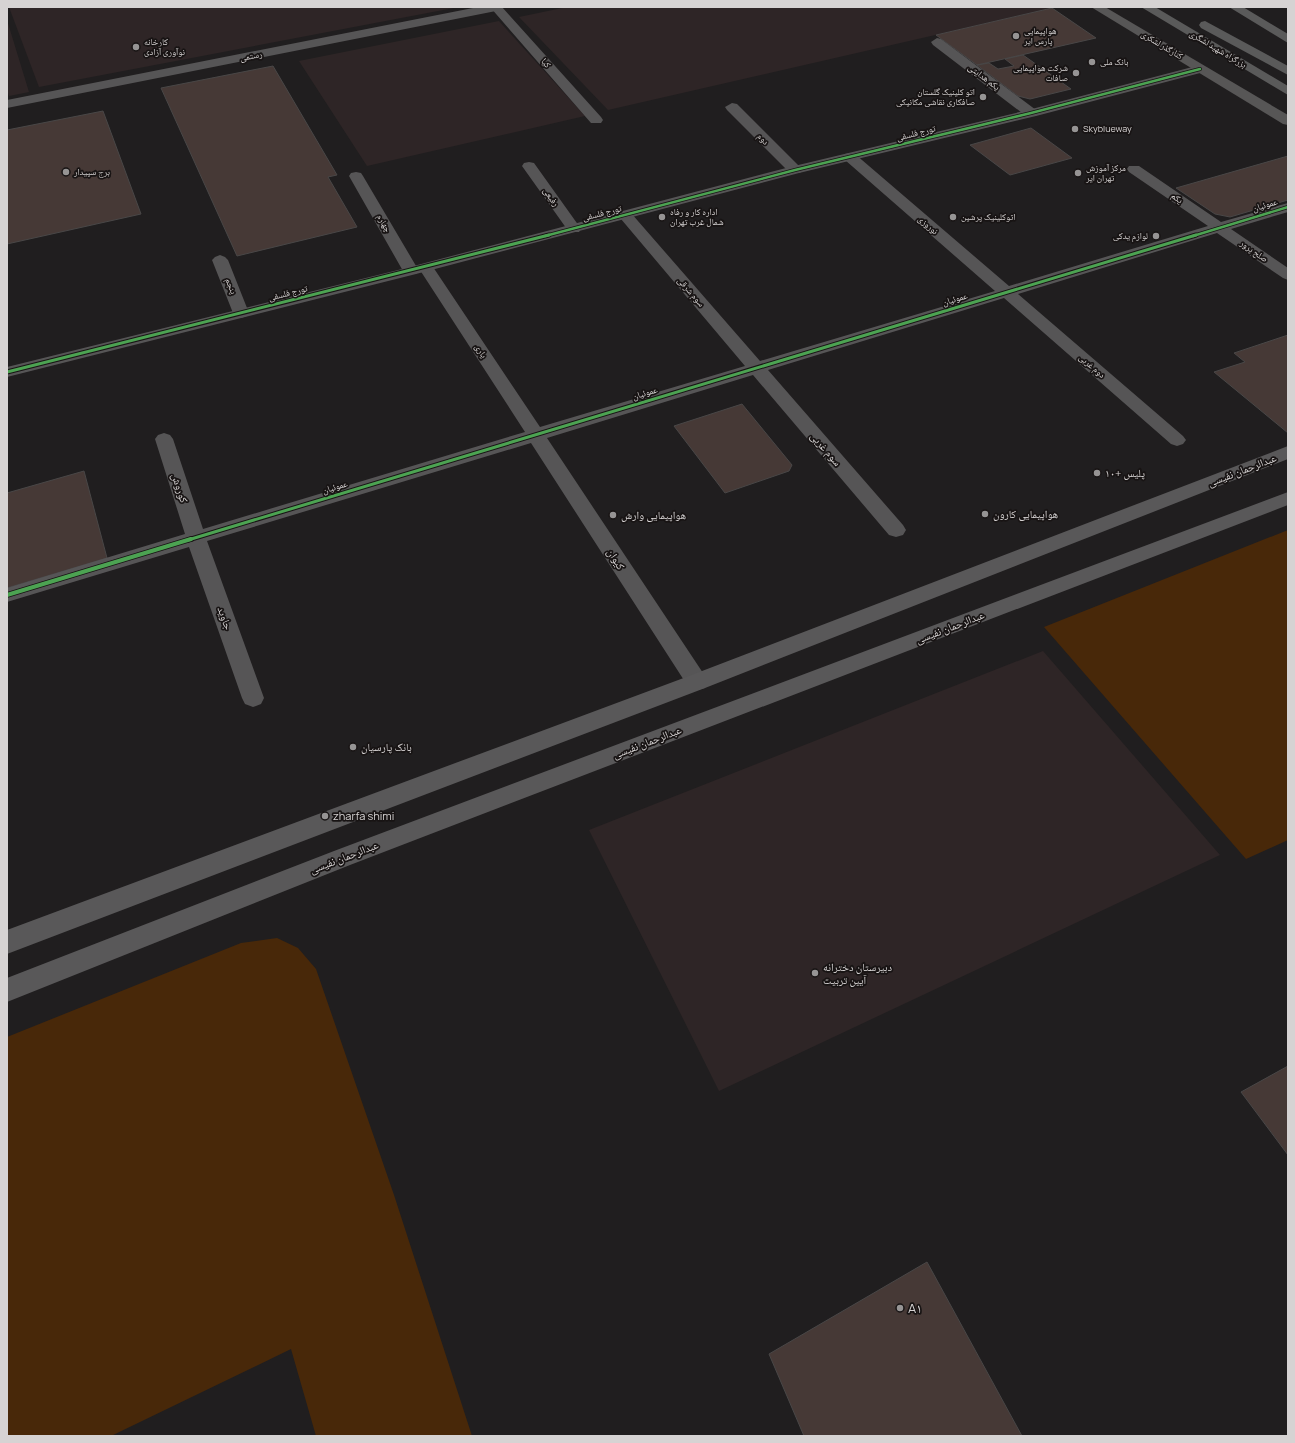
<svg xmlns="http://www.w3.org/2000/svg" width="1295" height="1443" viewBox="0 0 1295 1443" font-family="Manrope,'Noto Naskh Arabic',sans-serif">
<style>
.built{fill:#2e2526}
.green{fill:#482809}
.building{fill:#463936;stroke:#494747}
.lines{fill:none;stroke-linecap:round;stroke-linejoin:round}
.minor{fill:#565556;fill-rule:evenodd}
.tertiary{fill:#565556;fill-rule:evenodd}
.secondary{fill:#595859;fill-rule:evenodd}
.primary{fill:#575656;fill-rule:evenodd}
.trunk{fill:#5a5a5a;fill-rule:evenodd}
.cycleway-far2-casing{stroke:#181414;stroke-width:4}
.cycleway-far1-casing{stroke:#181414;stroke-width:5}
.cycleway-casing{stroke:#181414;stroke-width:6}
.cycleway-far2{stroke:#4ca352;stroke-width:2.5}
.cycleway-far1{stroke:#4ca352;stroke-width:3}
.cycleway{stroke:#4ca352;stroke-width:4}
.poi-dot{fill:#969494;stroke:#181414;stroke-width:1.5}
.labels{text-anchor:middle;stroke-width:3.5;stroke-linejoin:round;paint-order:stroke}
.far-poi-label{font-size:9px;fill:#d6d3d3;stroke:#181414;text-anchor:start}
.far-street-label{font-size:9px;fill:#d6d3d3;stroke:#181414}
.street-label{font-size:11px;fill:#d6d3d3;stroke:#181414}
.poi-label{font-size:11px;fill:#d6d3d3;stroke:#181414;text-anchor:start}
.near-poi-label{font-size:13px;fill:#d6d3d3;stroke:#181414;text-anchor:start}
</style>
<rect width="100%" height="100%" fill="#201e1f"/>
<!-- built -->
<path class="built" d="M 9,7 L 459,7 L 39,87 Z
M 567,7 L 1057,7 L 608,110 L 519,17 Z
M 7,20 L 29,92 L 9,96 L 7,90 Z
M 499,21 L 585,116 L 367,166 L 299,61 Z
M 1043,651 L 1220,855 L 719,1091 L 589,830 Z"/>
<!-- green -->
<path class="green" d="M 1288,530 L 1288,840 L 1246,859 L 1044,627 Z
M 277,938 L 298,948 L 316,969 L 394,1195 L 472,1436 L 316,1436 L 291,1349 L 111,1436 L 7,1436 L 7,1037 L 241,943 Z"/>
<!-- building -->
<path class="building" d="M 1052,8 L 1096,38 L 977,65 L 936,35 Z
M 1023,55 L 1071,89 L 1030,99 L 1018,96 L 977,65 L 989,63 L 998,69 L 1014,66 L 1005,59 Z
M 273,66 L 337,175 L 328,177 L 357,227 L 237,256 L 161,88 Z
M 103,111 L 141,214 L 7,244 L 7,130 Z
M 1031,128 L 1072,158 L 1010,175 L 970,145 Z
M 1288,156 L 1288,200 L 1230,217 L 1215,214 L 1176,188 Z
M 1288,335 L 1288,433 L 1214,372 L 1245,362 L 1234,353 Z
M 742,404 L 792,465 L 789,471 L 725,493 L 674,426 Z
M 84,471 L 107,558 L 7,588 L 7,493 Z
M 1288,1066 L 1288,1155 L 1241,1092 Z
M 927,1262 L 1022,1436 L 804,1436 L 769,1354 Z"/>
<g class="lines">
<!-- minor -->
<path class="minor" d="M 490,7 L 502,7 L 601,117 L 603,120 L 601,123 L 591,123 Z
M 937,38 L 941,39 L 1036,110 L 1038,113 L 1036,116 L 1026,116 L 933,45 L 931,42 Z
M 732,103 L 737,104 L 800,167 L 802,170 L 800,173 L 790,173 L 727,110 L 725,107 Z
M 850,153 L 855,154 L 1009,286 L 1208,226 L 1129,172 L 1127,169 L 1129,166 L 1139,166 L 1221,222 L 1288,203 L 1288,212 L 1231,229 L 1288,268 L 1288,280 L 1283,278 L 1217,233 L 1018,294 L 1183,436 L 1186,440 L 1183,444 L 1177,446 L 1171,444 L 1004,298 L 768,370 L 903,525 L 906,530 L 903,535 L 896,537 L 889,535 L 753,375 L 547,438 L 705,676 L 708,682 L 705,688 L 697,690 L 689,688 L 531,443 L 207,541 L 264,698 L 261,704 L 253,707 L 245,704 L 242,698 L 189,547 L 7,602 L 7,588 L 185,534 L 155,439 L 158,435 L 164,433 L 170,435 L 173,439 L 203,529 L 525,432 L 418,267 L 421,264 L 431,264 L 540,427 L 745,366 L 621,219 L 619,216 L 621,213 L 631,213 L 760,361 L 995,291 L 845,160 L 843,157 L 845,154 Z
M 529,162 L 534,163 L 579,226 L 581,229 L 579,232 L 569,232 L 522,166 L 524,163 Z
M 356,172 L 361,173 L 363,176 L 419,271 L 416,274 L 406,274 L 403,271 L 349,176 L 351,173 Z
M 220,255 L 225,257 L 228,260 L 249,313 L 247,316 L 241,318 L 235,316 L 233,313 L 212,260 L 215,257 Z"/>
<!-- tertiary -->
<path class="tertiary" d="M 478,7 L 502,7 L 496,11 L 7,108 L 7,100 Z
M 1200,65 L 1204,66 L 1206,69 L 1204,72 L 1036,116 L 799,173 L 416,274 L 7,377 L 7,367 L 406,268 L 790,167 L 1028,110 Z"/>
<!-- secondary -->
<path class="secondary" d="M 1288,446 L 1288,459 L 705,688 L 7,954 L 7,930 L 689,676 Z
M 1288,492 L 1288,505 L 350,865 L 7,1002 L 7,978 L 334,851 Z"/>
<!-- primary -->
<path class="primary" d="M 1091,7 L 1105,7 L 1288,115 L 1288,125 L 1283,124 Z"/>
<!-- trunk -->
<path class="trunk" d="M 1141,7 L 1155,7 L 1288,86 L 1288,95 Z
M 1229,7 L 1243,7 L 1288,34 L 1288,43 Z
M 1205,21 L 1288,66 L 1288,75 L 1201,28 L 1199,25 L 1201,22 Z"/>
<defs>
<path id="cycleway-far2" d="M 545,236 L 795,170 L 1031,113 L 1200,69
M 1193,236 L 1288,207"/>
<path id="cycleway-far1" d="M 7,372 L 549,235
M 188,540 L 1196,235"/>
<path id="cycleway" d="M 7,595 L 191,539"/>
</defs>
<!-- cycleway-far2 casing -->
<use href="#cycleway-far2" class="cycleway-far2-casing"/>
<!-- cycleway-far1 casing -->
<use href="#cycleway-far1" class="cycleway-far1-casing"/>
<!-- cycleway casing -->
<use href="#cycleway" class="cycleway-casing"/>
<!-- cycleway-far2 -->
<use href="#cycleway-far2" class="cycleway-far2"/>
<!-- cycleway-far1 -->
<use href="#cycleway-far1" class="cycleway-far1"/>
<!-- cycleway -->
<use href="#cycleway" class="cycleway"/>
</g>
<!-- markers -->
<g class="poi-dot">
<circle cx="1016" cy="36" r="4"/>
<circle cx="136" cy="47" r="4"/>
<circle cx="1092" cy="62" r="4"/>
<circle cx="1076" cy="73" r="4"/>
<circle cx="983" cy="97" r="4"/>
<circle cx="1075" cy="129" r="4"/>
<circle cx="66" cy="172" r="4"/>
<circle cx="1078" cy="173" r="4"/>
<circle cx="662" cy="217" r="4"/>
<circle cx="953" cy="217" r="4"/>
<circle cx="1156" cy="236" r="4"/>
<circle cx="1097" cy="473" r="4"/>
<circle cx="985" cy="514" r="4"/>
<circle cx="613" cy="515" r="4"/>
<circle cx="353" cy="747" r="4"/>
<circle cx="325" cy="816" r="4"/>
<circle cx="815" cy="973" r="4"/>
<circle cx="900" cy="1308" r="4"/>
</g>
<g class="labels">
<!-- far-poi labels -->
<g class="far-poi-label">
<text x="1024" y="34">هواپیمایی<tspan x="1024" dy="10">پارس ایر</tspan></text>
<text x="144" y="45">کارخانه<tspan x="144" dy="10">نوآوری آزادی</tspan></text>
<text x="1100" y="65">بانک ملی</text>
<text x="1068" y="71" text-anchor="end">شرکت هواپیمایی<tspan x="1068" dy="10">صافات</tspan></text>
<text x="975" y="95" text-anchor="end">اتو کلینیک گلستان<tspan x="975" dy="10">صافکاری نقاشی مکانیکی</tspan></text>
<text x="1083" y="132">Skyblueway</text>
<text x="1086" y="171">مرکز آموزش<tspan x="1086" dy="10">تهران ایر</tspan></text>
<text x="74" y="175">برج سپیدار</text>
<text x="670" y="215">اداره کار و رفاه<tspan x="670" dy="10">شمال غرب تهران</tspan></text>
<text x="961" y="220">اتوکلینیک پرشین</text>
<text x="1148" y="239" text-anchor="end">لوازم یدکی</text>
</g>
<!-- far-street labels -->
<g class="far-street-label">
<text transform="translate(1162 45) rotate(31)" y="3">کنارگذر لشکری</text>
<text transform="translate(1218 49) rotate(31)" y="3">بزرگراه شهید لشگری</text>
<text transform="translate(251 56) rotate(-11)" y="3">رستمی</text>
<text transform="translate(546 63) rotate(48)" y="3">کیا</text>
<text transform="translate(984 77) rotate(37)" y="3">یکم هدایتی</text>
<text transform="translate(916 133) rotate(-14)" y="3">تورج فلسفی</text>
<text transform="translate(763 139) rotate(45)" y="3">دوم</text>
<text transform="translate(551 197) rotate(55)" y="3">رفیعی</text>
<text transform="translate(1177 198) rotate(35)" y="3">یکم</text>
<text transform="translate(1265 205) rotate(-17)" y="3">عموئیان</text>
<text transform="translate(602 213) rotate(-14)" y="3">تورج فلسفی</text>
<text transform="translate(384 223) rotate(60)" y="3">چهارم</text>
<text transform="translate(928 225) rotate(41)" y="3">نوروزی</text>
<text transform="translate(1254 251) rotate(35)" y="3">صلح پرور</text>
<text transform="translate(231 286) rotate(68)" y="3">پنجم</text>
<text transform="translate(691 292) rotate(49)" y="3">سوم شرقی</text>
<text transform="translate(288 293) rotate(-14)" y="3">تورج فلسفی</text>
<text transform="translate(955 299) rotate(-17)" y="3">عموئیان</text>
<text transform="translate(481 351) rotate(57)" y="3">یاری</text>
<text transform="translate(1092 366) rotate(41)" y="3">دوم غربی</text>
<text transform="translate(645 393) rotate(-17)" y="3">عموئیان</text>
<text transform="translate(335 487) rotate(-17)" y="3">عموئیان</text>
</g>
<!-- street labels -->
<g class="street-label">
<text transform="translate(826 449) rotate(49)" y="4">سوم غربی</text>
<text transform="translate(1242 470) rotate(-21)" y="4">عبدالرحمان نفیسی</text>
<text transform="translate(180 488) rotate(72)" y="4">کوروش</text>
<text transform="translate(616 559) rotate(57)" y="4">کیوان</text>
<text transform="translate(225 618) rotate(70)" y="4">جاوید</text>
<text transform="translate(950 627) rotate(-21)" y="4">عبدالرحمان نفیسی</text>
<text transform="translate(647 742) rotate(-21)" y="4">عبدالرحمان نفیسی</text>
<text transform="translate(344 857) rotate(-21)" y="4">عبدالرحمان نفیسی</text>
</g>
<!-- poi labels -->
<g class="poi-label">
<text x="1105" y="477">پلیس +۱۰</text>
<text x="993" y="518">هواپیمایی کارون</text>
<text x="621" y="519">هواپیمایی وارش</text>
<text x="361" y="751">بانک پارسیان</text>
<text x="333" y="820">zharfa shimi</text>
<text x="823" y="971">دبیرستان دخترانه<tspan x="823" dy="13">آیین تربیت</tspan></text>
</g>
<!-- near-poi labels -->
<g class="near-poi-label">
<text x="908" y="1313">A۱</text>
</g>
</g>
<!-- border -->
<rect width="1295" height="1443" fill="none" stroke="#d6d3d3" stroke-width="16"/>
</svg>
